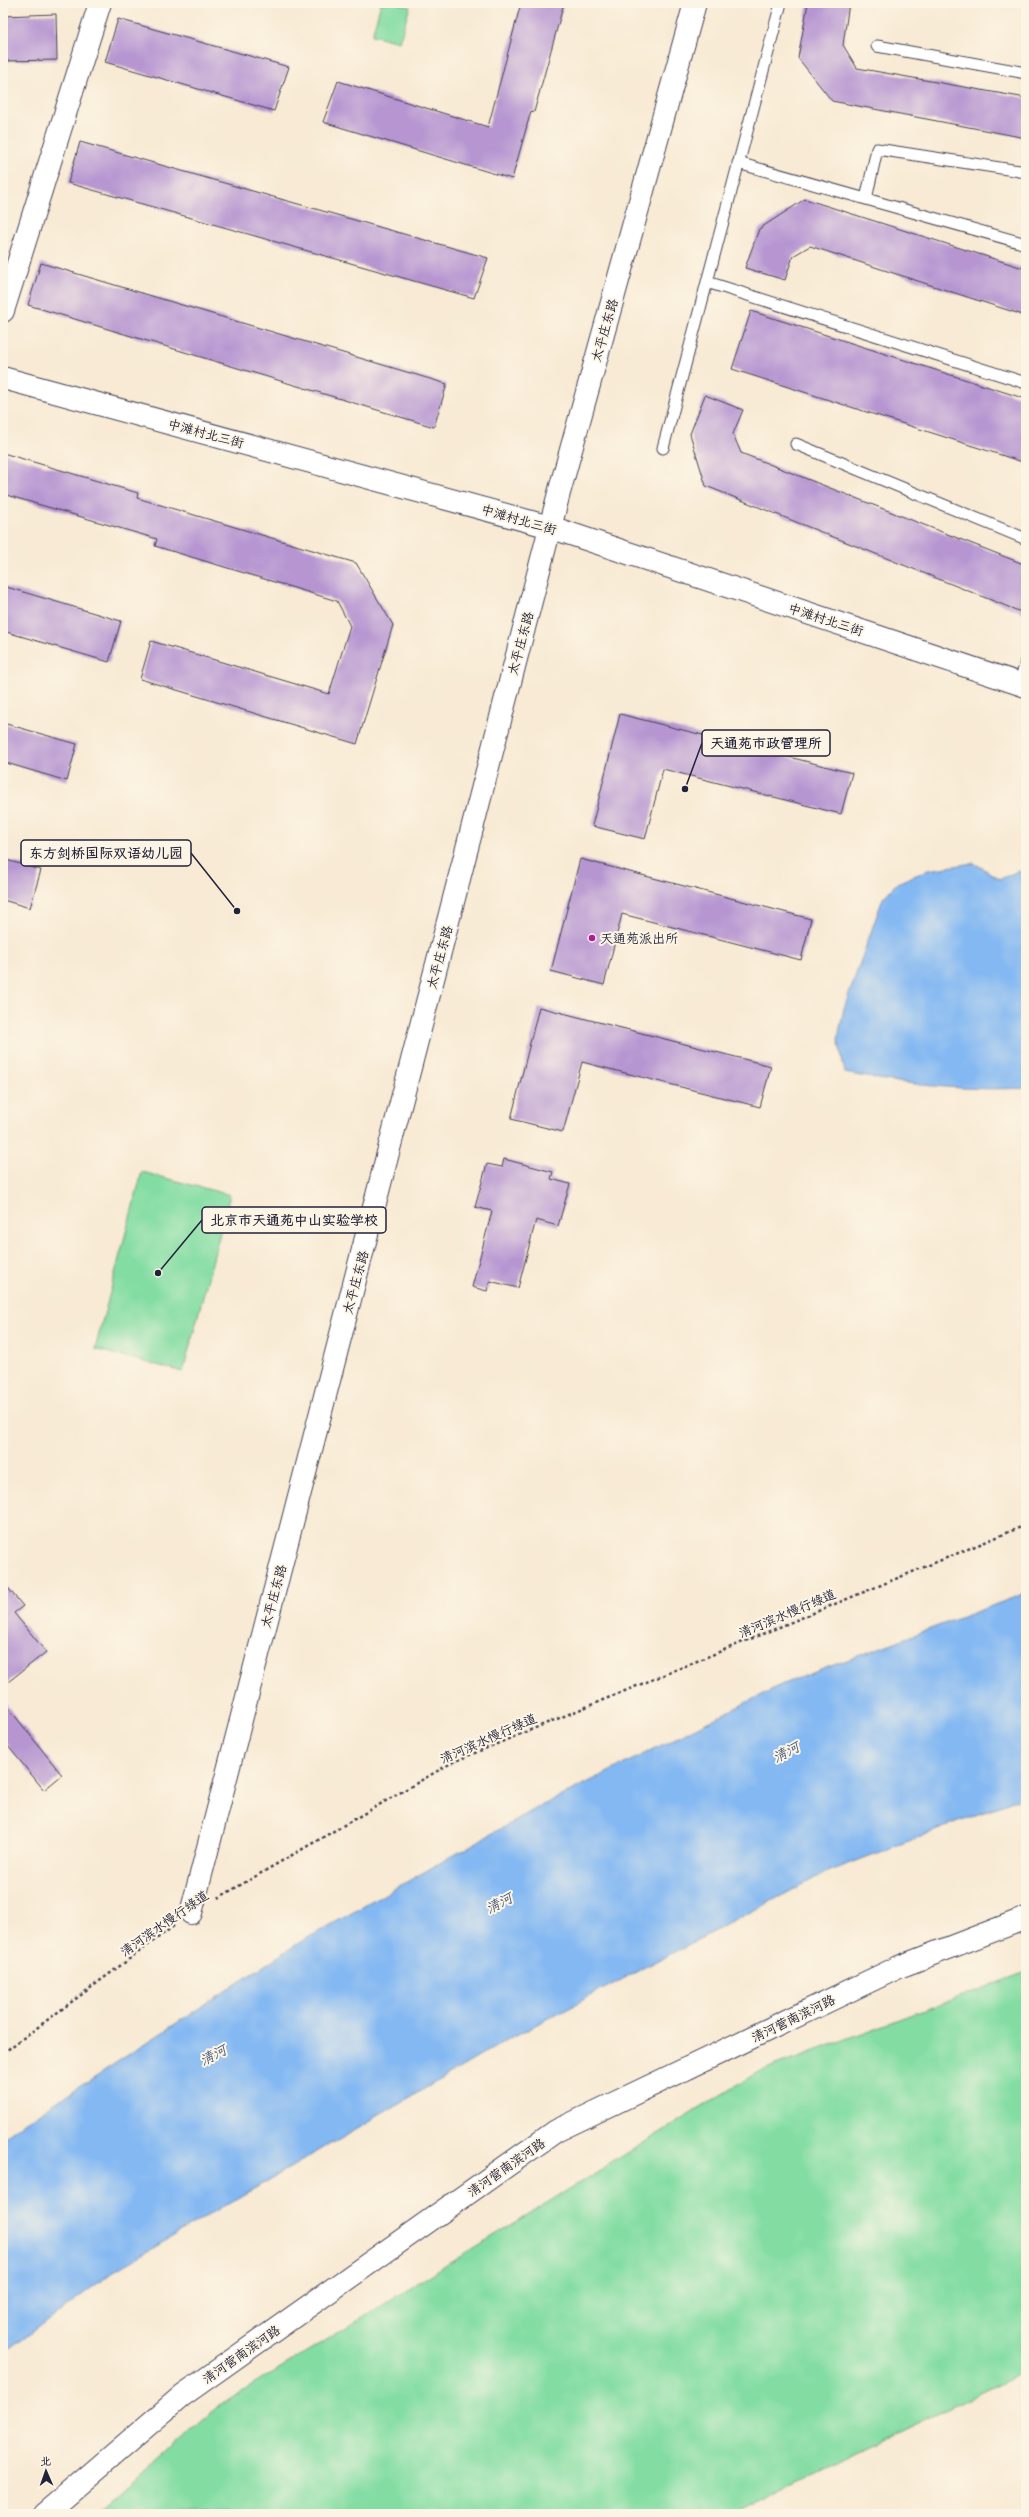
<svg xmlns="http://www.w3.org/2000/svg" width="1029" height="2517" viewBox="0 0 1029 2517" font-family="'Gochi Hand','LXGW WenKai TC',sans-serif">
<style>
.green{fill:#83dda3;stroke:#52806f}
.water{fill:#83b8f2;stroke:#526d96}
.building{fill:#b695d1}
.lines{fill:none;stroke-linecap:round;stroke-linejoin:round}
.lane-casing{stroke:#424052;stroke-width:13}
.street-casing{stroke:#424052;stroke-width:24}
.secondary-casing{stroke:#424052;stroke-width:24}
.path{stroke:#424052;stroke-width:2.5;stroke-dasharray:3 3;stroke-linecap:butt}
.lane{stroke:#fff;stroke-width:11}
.street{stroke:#fff;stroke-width:22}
.secondary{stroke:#fff;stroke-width:22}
.poi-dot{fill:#b5179e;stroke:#fcf5e5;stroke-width:1.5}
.labels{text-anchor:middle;stroke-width:4;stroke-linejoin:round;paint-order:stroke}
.street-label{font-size:13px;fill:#22223b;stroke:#fcf5e5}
.poi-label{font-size:13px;fill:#22223b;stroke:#fcf5e5;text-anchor:start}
.water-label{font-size:14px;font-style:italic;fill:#44567b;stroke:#fcf5e5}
.leader{fill:none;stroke:#22223b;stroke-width:1.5}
.callout-dot{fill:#22223b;stroke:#fcf5e5;stroke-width:1.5}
.callout{fill:#fcf5e5;stroke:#22223b;stroke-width:1.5}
.callout-label{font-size:14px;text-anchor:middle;font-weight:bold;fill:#22223b}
</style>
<rect width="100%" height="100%" fill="#fcf5e5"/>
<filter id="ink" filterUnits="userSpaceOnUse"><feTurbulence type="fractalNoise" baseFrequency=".025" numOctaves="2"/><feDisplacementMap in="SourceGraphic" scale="8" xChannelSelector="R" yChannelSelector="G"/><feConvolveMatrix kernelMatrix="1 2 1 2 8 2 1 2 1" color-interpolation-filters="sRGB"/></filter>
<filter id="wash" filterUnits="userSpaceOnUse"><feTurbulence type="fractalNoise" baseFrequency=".012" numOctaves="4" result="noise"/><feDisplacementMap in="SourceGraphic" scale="16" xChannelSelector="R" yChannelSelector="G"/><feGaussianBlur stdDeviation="0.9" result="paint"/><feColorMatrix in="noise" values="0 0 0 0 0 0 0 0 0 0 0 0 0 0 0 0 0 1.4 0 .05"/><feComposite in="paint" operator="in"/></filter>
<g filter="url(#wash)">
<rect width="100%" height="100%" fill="#f8ead4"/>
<!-- green -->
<path class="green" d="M 381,3 L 396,3 L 410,7 L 399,42 L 372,35 Z
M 142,1172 L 230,1195 L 183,1372 L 95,1349 Z
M 1026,1972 L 1026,2371 L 730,2514 L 96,2514 L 216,2408 L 758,2072 Z"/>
<!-- water -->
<path class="water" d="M 974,863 L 1000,879 L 1018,871 L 1026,873 L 1026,1088 C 964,1091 905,1085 845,1073 L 838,1038 L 844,1008 L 883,898 L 897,883 L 928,870 Z
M 1026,1593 L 1026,1796 L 825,1873 L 516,2035 L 114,2271 L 3,2354 L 3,2138 L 9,2133 L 297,1944 L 537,1808 L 783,1684 Z"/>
<g id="blocks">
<!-- building -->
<path class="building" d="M 521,3 L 564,3 L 534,112 L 531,111 L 512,179 L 323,122 L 338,81 L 488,127 Z
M 808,3 L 849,3 L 843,45 L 857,68 L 1026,98 L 1026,138 L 832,101 L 798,58 Z
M 56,14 L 57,60 L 3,61 L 3,16 Z
M 118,19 L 289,67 L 274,111 L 105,62 Z
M 80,142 L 488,258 L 474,298 L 68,183 Z
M 805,199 L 1026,269 L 1026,316 L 810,246 L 793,256 L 785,280 L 745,268 L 759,229 Z
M 41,263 L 447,384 L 434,427 L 28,305 Z
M 751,311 L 1026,399 L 1026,463 L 732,369 Z
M 705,395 L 743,410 L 733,434 L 741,453 L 1026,565 L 1026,614 L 706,486 L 690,434 Z
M 3,453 L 138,493 L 137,498 L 356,563 L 393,625 L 357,744 L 140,679 L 151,641 L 329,694 L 350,626 L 337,601 L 155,546 L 157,539 L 3,494 Z
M 3,586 L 121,621 L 109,662 L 3,631 Z
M 620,714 L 852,773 L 841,814 L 663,769 L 645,839 L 592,826 Z
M 3,723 L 77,744 L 67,781 L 3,762 Z
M 3,859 L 41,870 L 30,908 L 3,900 Z
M 580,859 L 811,919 L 801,960 L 622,914 L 604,985 L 551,971 Z
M 539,1007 L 771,1066 L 760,1107 L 582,1062 L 563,1132 L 511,1119 Z
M 504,1159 L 553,1172 L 551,1179 L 570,1184 L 558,1226 L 536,1220 L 518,1288 L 490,1281 L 487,1291 L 472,1287 L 492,1211 L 475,1207 L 487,1164 L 502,1167 Z
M 3,1582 L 23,1606 L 14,1613 L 46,1652 L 3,1686 Z
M 3,1701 L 62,1775 L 44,1790 L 3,1740 Z"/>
</g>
</g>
<g filter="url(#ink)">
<use href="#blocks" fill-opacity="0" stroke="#424052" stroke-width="1"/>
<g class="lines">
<defs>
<path id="lane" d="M 877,46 L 1026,73
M 738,163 L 1026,244
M 866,199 L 877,149 L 1026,172
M 707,282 L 1026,383
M 796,444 L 1026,539
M 663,448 L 781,3
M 1019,683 L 1026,663"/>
<path id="street" d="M 3,311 L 100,3
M 3,378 L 550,527 L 1026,686"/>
<path id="secondary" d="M 191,1913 L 559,493 L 695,3
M 44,2514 L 183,2395 L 556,2131 L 899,1967 L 1026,1918"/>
</defs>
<!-- lane casing -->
<use href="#lane" class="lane-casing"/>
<!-- street casing -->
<use href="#street" class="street-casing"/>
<!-- secondary casing -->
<use href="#secondary" class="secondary-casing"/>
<!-- path -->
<path class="path" d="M 218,1898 L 453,1762 L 1026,1525
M 3,2053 L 175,1925"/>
<!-- lane -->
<use href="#lane" class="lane"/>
<!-- street -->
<use href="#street" class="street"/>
<!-- secondary -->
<use href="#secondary" class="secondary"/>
</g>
</g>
<!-- markers -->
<circle class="poi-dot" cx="592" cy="938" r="4"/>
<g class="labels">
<!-- street labels -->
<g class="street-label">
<text transform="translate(604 330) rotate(-74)" y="5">太平庄东路</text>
<text transform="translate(206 433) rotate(15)" y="5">中滩村北三街</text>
<text transform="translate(519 519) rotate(16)" y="5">中滩村北三街</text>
<text transform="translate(826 619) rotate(18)" y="5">中滩村北三街</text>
<text transform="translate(520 643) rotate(-75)" y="5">太平庄东路</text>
<text transform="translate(439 957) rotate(-75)" y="5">太平庄东路</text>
<text transform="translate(355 1282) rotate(-75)" y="5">太平庄东路</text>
<text transform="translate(273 1596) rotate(-75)" y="5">太平庄东路</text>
<text transform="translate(787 1613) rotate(-23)" y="5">清河滨水慢行绿道</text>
<text transform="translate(488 1738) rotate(-24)" y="5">清河滨水慢行绿道</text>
<text transform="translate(164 1923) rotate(-35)" y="5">清河滨水慢行绿道</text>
<text transform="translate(793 2018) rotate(-26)" y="5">清河营南滨河路</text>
<text transform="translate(506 2167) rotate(-35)" y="5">清河营南滨河路</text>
<text transform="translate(241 2354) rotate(-35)" y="5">清河营南滨河路</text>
</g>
<!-- poi labels -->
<g class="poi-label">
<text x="600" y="943">天通苑派出所</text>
</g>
<!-- water labels -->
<g class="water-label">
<text transform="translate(786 1752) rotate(-28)" y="5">清河</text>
<text transform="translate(499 1903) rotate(-28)" y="5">清河</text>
<text transform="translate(213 2055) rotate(-28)" y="5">清河</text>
</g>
</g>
<!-- callouts -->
<path class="leader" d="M685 789L702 743M237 911L191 853M158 1273L202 1220"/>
<g class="callout-dot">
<circle cx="685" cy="789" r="4"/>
<circle cx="237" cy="911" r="4"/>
<circle cx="158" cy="1273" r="4"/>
</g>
<g class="callout">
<rect x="702" y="730" width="128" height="26" rx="4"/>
<rect x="21" y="840" width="170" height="26" rx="4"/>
<rect x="202" y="1207" width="184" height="26" rx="4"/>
</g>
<g class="callout-label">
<text x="766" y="748">天通苑市政管理所</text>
<text x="106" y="858">东方剑桥国际双语幼儿园</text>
<text x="294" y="1225">北京市天通苑中山实验学校</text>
</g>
<!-- margin -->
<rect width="1029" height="2517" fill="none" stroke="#fcf5e5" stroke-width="16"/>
<!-- north arrow -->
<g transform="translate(46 2471) rotate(358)" stroke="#fcf5e5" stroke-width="3" paint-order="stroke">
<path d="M0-3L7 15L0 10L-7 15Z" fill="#22223b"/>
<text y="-6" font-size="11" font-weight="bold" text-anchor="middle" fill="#22223b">北</text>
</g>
</svg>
